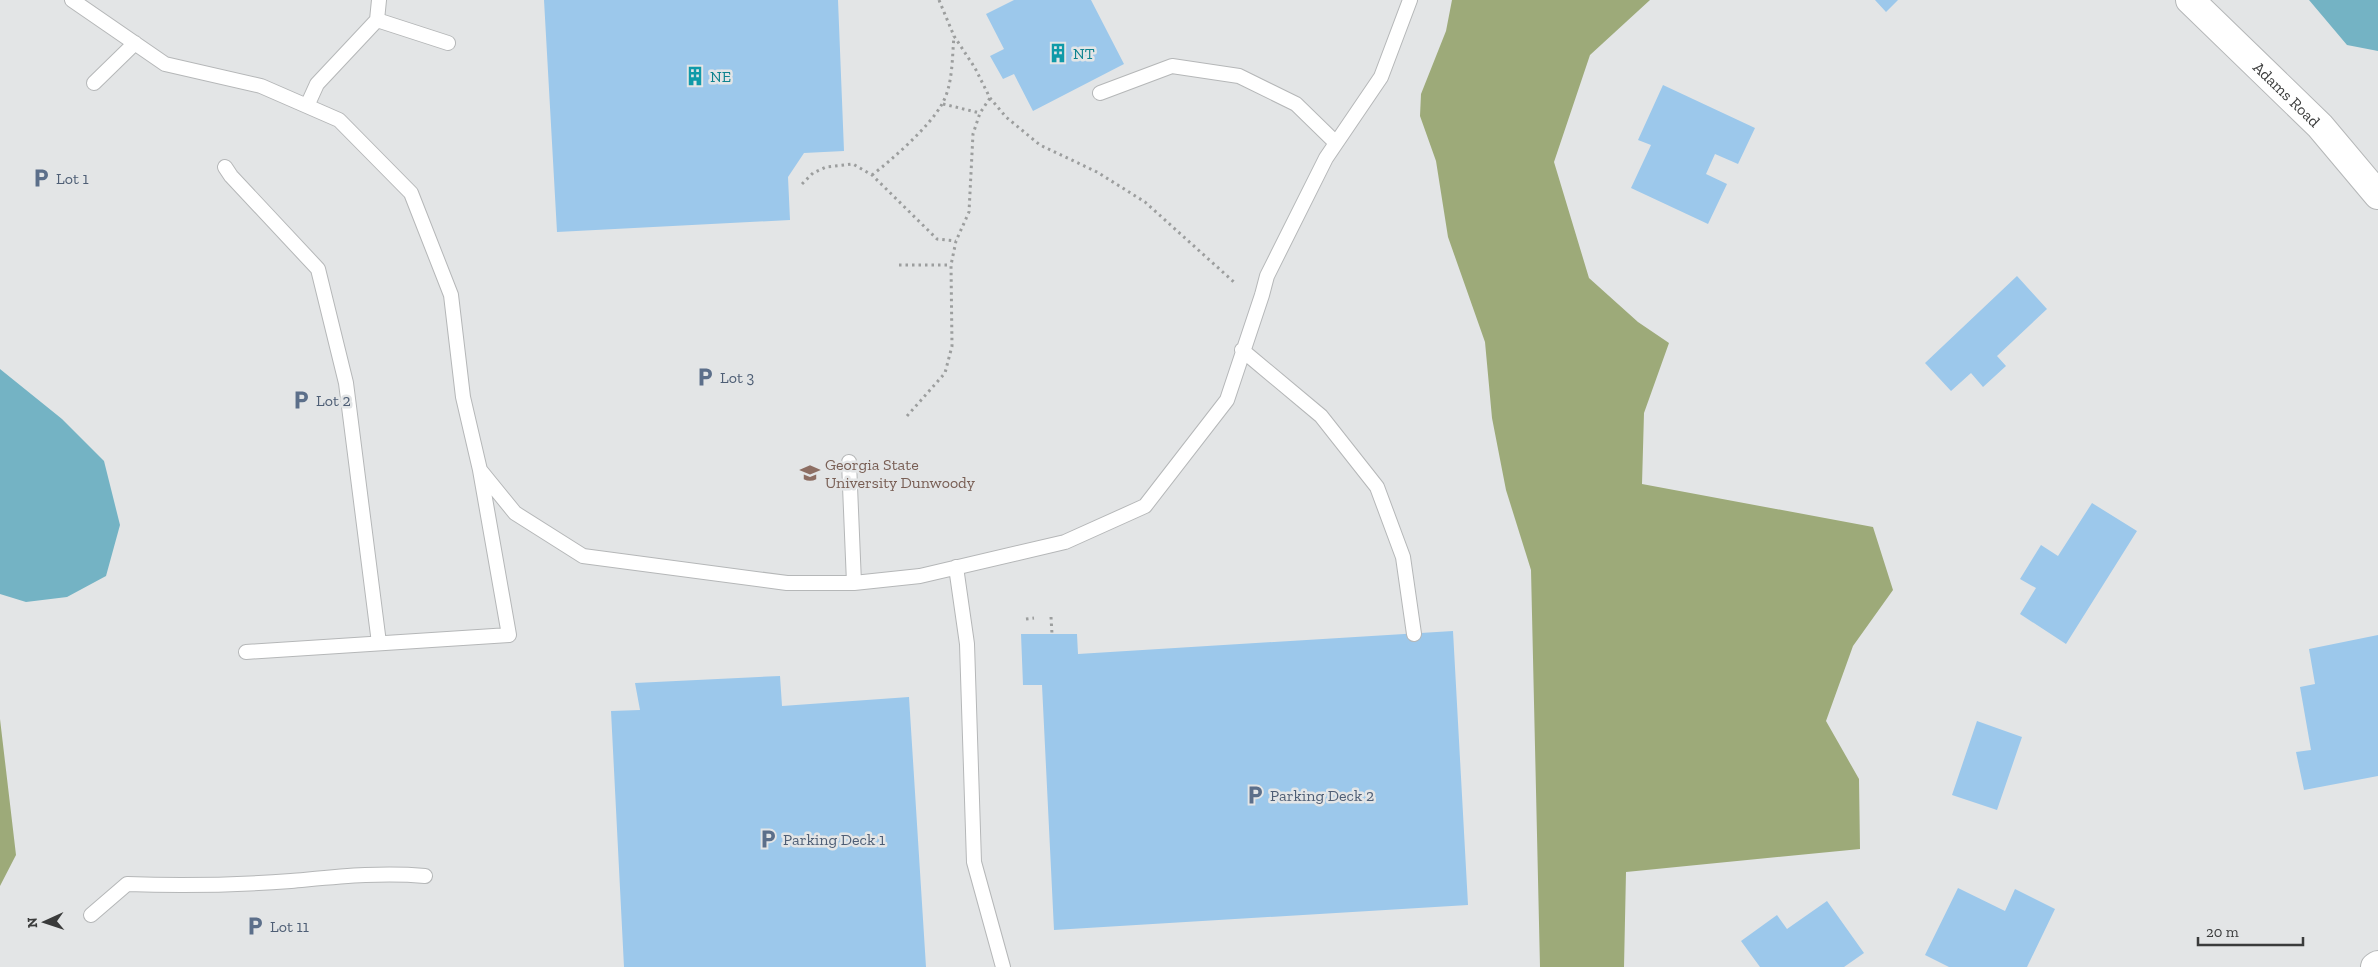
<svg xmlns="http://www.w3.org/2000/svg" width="2378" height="967" viewBox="0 0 2378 967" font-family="'Zilla Slab',serif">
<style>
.forest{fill:#9daa79}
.water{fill:#74b3c4}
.building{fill:#9cc8eb}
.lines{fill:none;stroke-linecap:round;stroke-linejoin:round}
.lane-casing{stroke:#b5b7b8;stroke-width:16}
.street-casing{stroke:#b5b7b8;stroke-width:30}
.path{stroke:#9c9e9e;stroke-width:3;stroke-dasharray:2.5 4;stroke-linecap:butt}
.lane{stroke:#fff;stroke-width:14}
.street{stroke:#fff;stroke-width:28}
.labels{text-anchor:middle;stroke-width:5;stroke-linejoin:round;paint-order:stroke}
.culture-label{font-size:16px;fill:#0d838f;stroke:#e3e5e6;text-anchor:start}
.street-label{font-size:16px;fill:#3a3b3b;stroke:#e3e5e6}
.service-label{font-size:16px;fill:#4e5e75;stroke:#e3e5e6;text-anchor:start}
.education-label{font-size:16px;fill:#785e54;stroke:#e3e5e6;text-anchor:start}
</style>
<rect width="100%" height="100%" fill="#e3e5e6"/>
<!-- forest -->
<path class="forest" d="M 1452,0 L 1650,0 L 1590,55 L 1554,162 L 1589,278 L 1638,322 L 1669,343 L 1644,413 L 1642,484 L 1873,527 L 1893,590 L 1853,646 L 1826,721 L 1859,779 L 1860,849 L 1626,872 L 1624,967 L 1540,967 L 1531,570 L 1506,490 L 1492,418 L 1485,342 L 1448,237 L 1436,161 L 1420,116 L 1421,94 L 1446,31 Z
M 0,719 L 16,855 L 0,886 Z"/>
<!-- water -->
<path class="water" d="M 2309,0 L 2378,0 L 2378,51 L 2347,45 Z
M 0,369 L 62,419 L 104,461 L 120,525 L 106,576 L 67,597 L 26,602 L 0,594 Z"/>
<!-- building -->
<path class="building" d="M 544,0 L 838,0 L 844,151 L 804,153 L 788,177 L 790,220 L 557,232 Z
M 1014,0 L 1091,0 L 1124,64 L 1033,111 L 1014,74 L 1003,79 L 990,56 L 1004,49 L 986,14 Z
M 1875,0 L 1898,0 L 1886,12 Z
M 1663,85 L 1755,128 L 1738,164 L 1715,154 L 1706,174 L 1727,184 L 1708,224 L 1631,188 L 1651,145 L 1638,140 Z
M 2017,276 L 2047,309 L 1997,356 L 2006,366 L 1983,387 L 1971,373 L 1951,391 L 1925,363 Z
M 2092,503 L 2137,531 L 2066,644 L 2020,614 L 2036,588 L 2020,579 L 2041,545 L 2058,556 Z
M 1453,631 L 1468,905 L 1054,930 L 1042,685 L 1023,685 L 1021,634 L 1077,634 L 1078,654 Z
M 2378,635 L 2378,776 L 2304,790 L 2296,752 L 2311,750 L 2300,687 L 2315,684 L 2309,649 Z
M 780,676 L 782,706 L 909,697 L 926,967 L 624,967 L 611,711 L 640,710 L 635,683 Z
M 1977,721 L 2022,737 L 1997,810 L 1952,795 Z
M 1958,888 L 2005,911 L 2015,889 L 2055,909 L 2027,967 L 1949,967 L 1925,955 Z
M 1827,901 L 1864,953 L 1844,967 L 1760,967 L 1741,941 L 1777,915 L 1787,929 Z"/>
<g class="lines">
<defs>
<path id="lane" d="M 72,0 L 165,64 L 261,86 L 339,120 L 411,193 L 451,295 L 463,397 L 480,470 L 509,635 L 246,652
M 377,20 L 448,43
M 94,83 L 135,43
M 1100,93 L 1172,66 L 1239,76 L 1296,104 L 1336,143
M 307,106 L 317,84 L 377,20 L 379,0
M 225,167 L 231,176 L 318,269 L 346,383 L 379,643
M 1242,350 L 1321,416 L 1377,487 L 1403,557 L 1414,634
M 849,462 L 854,583
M 480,470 L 515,513 L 583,556 L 787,583 L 854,583 L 920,576 L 1065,542 L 1145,506 L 1227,400 L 1262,295 L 1267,276 L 1326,158 L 1381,77 L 1410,0
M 956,567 L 967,644 L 974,862 L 1003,967
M 91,915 L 127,884 C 182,886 236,885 291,881 C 336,877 379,872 425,876"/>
<g id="street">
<path id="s1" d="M 2190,0 L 2320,126 L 2378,195"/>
<path d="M 2375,967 L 2378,965"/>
</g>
</defs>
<!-- lane casing -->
<use href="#lane" class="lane-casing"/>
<!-- street casing -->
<use href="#street" class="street-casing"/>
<!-- path -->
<path class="path" d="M 939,0 L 954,36 L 975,68 L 990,98 L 1006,117 L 1040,145 L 1097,172 L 1145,202 L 1235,283
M 943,104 L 980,113
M 872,175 C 893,159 930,126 942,104 C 953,85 952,58 954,36
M 802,184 L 813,173 L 826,167 L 853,164 L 872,175 L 937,239 L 956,241
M 899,265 L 951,265
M 907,416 L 945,373 L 952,346 L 951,265 L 956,241 L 969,212 L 973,134 L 980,113 L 990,98
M 1051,617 L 1052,634
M 1026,619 L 1034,618"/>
<!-- lane -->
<use href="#lane" class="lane"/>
<!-- street -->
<use href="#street" class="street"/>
</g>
<!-- icons -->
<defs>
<symbol id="building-bare" viewBox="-9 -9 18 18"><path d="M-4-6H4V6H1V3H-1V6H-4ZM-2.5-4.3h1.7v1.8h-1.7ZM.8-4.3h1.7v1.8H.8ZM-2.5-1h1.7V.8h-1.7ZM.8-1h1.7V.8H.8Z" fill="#0f9aa8" stroke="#e3e5e6" stroke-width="2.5" paint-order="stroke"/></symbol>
<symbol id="parking-bare" viewBox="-9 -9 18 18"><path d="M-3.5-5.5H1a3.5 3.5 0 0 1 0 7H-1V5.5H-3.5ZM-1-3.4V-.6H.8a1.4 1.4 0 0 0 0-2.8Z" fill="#5c6f8a" stroke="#e3e5e6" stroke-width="2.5" paint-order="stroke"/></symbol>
<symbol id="university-bare" viewBox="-9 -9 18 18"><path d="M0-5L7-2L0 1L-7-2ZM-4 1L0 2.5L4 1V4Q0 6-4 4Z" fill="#8d6e63" stroke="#e3e5e6" stroke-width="2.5" paint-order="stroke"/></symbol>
</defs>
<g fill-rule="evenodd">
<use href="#building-bare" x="1044" y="39" width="28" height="28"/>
<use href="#building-bare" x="681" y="62" width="28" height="28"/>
<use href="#parking-bare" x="27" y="164" width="28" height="28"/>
<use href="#parking-bare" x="691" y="363" width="28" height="28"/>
<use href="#parking-bare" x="287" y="386" width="28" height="28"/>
<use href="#university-bare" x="796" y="459" width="28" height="28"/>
<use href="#parking-bare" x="1241" y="781" width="28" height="28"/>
<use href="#parking-bare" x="754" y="825" width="28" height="28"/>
<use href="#parking-bare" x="241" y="912" width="28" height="28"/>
</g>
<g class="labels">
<!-- culture labels -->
<g class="culture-label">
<text x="1073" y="59">NT</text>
<text x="710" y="82">NE</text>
</g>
<!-- street labels -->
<g class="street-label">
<text dy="6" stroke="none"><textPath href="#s1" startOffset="135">Adams Road</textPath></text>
</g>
<!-- service labels -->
<g class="service-label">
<text x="56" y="184">Lot 1</text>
<text x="720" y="383">Lot 3</text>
<text x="316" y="406">Lot 2</text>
<text x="1270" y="801">Parking Deck 2</text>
<text x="783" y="845">Parking Deck 1</text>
<text x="270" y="932">Lot 11</text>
</g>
<!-- education labels -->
<g class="education-label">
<text x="825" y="470">Georgia State<tspan x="825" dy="18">University Dunwoody</tspan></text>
</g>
</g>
<!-- north arrow -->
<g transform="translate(45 922) rotate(267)" stroke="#e3e5e6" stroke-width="4" paint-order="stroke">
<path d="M0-4L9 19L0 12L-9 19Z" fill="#3a3b3b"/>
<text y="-8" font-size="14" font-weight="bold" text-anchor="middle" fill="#3a3b3b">N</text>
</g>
<!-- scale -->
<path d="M2198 937v8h105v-8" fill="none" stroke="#3a3b3b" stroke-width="2.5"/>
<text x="2206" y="937" font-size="15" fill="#3a3b3b" stroke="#e3e5e6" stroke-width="4" paint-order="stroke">20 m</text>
</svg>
